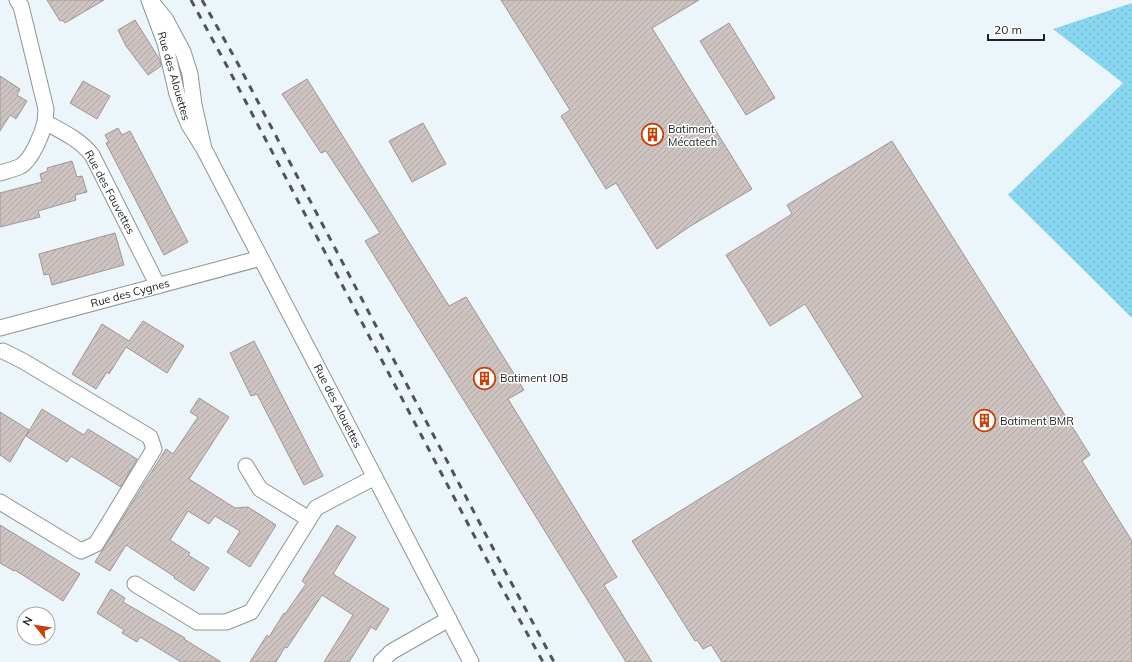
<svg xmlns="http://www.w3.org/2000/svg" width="1132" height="662" viewBox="0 0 1132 662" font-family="Mulish,sans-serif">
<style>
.grass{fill:url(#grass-dots)}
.building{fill:url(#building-hatch);stroke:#9f9693}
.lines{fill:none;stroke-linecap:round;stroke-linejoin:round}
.minor-casing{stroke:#8c9598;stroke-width:17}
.minor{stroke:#fff;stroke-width:15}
.rail{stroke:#4f5456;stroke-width:3;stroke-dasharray:7 7;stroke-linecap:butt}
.labels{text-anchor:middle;stroke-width:3;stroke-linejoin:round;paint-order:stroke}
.street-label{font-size:11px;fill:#202425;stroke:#fff}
.poi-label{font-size:11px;fill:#202425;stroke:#fff;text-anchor:start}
</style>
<defs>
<pattern id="grass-dots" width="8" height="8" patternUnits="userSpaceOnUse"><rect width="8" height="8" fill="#89d6f1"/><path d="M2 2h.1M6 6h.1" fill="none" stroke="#76b8ce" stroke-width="1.8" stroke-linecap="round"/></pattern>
<pattern id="building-hatch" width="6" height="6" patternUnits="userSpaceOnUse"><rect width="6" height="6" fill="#cdc3c0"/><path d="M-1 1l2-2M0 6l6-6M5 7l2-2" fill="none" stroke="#b0a7a5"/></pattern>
</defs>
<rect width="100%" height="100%" fill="#ecf5f9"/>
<!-- grass -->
<path class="grass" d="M 1132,3 L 1132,318 L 1008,195 L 1123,83 L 1053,29 Z"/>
<!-- building -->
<path class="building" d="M 47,0 L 104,0 L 65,23 L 62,20 L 60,21 Z
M 501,0 L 699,0 L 652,28 L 752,189 L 689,227 L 657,249 L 616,183 L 606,189 L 561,116 L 570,110 Z
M 135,20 L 160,60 L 161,66 L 148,75 L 126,46 L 118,30 Z
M 729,23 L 775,98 L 746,115 L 700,41 Z
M 0,76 L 20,89 L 17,95 L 27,101 L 16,119 L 10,115 L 0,131 Z
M 307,79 L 449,306 L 466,297 L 524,390 L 508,399 L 617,577 L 604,585 L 652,662 L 626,662 L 365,241 L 380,233 L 326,151 L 321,153 L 282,94 Z
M 83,81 L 110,96 L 97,119 L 70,103 Z
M 423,123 L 446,164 L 412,182 L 389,141 Z
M 118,128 L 122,135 L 130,131 L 188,242 L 164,255 L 106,143 L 109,142 L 105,135 Z
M 892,141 L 1090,455 L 1082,461 L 1132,541 L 1132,662 L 722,662 L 711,645 L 703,649 L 697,640 L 695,641 L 632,541 L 863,397 L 805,304 L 770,326 L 726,255 L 792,214 L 787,205 Z
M 72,161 L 77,177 L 82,176 L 87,192 L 75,195 L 76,200 L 38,211 L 40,217 L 0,227 L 0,193 L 42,182 L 40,174 L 48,171 L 47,168 Z
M 115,233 L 124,265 L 52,285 L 49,274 L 44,275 L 39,254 Z
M 143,321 L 184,346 L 167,373 L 126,347 L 109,374 L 107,372 L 96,389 L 72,374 L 102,324 L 129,341 Z
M 254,341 L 323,476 L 304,485 L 257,394 L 251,396 L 230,353 Z
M 199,398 L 229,417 L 189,479 L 235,508 L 248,507 L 276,525 L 250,567 L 227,552 L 240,531 L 215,516 L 209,524 L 188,511 L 170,540 L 190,553 L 188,555 L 209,568 L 194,591 L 174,578 L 175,577 L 126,545 L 110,571 L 95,562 L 166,449 L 173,454 L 198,417 L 190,412 Z
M 42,409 L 84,435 L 88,429 L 137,459 L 121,487 L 71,456 L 67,462 L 26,436 Z
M 0,412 L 29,430 L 10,462 L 0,455 Z
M 0,525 L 80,574 L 63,601 L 15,570 L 14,571 L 0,563 Z
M 337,525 L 356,537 L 333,574 L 389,609 L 376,630 L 371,627 L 349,662 L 324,662 L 353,615 L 322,595 L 287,648 L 285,647 L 276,662 L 250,662 L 267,635 L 269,637 L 284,613 L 285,614 L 306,584 L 302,581 Z
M 111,589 L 125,598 L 123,602 L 185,638 L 184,639 L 221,662 L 181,662 L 140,637 L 137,642 L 122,633 L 124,630 L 97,613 Z"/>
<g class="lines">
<defs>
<path id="minor" d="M 17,0 L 21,6 L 46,109 L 45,122 C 63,132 79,139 92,155 L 158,286
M 149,0 L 165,43 L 177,94 L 183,111 L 189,125 L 204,149 L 194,105 L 190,74 L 183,52 L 166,20 L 150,0
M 204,149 L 471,662
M 0,173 C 7,171 15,169 21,166 C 32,159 42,134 45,122
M 0,328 L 261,258
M 246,466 L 260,489 L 309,519
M 0,502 L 81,551 L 96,544 L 154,449 L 150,437 L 23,361 L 3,351
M 135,584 L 197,622 L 226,622 L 251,612 L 316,508 L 375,477
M 381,662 L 391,652 L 449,619"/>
</defs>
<!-- minor casing -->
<use href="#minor" class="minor-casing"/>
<!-- minor -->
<use href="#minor" class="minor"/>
<!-- rail -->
<path class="rail" d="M 191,0 L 228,68 L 497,579 L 543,662
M 202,0 L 237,62 L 505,571 L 554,662"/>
</g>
<!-- icons -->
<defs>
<symbol id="building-ring" viewBox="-11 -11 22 22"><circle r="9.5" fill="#fff" stroke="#c74008" stroke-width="1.5"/><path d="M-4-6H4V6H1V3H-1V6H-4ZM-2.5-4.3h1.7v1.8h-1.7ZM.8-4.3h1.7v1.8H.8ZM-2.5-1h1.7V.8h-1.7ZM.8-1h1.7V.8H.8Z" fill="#c74008"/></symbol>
</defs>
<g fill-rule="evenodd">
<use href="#building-ring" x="640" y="122" width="25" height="25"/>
<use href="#building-ring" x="472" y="366" width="25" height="25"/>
<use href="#building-ring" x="972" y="408" width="25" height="25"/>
</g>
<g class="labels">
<!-- street labels -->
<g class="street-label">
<text transform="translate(174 76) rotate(74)" y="4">Rue des Alouettes</text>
<text transform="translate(110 192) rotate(62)" y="4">Rue des Fauvettes</text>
<text transform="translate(130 293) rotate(-15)" y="4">Rue des Cygnes</text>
<text transform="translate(338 406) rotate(63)" y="4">Rue des Alouettes</text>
</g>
<!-- poi labels -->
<g class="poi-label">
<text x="668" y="133">Batiment<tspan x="668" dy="13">Mécatech</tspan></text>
<text x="500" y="382">Batiment IOB</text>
<text x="1000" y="425">Batiment BMR</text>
</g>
</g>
<!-- north arrow -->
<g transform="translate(36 626) rotate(300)"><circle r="19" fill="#ffffff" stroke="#a6a7a8"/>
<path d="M0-3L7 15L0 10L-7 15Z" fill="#c74008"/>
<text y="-6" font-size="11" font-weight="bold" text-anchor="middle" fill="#202425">N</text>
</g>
<!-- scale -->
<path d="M988 34v6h56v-6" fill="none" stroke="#202425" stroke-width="2"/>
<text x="994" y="34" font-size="12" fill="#202425" stroke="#ffffff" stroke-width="3" paint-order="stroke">20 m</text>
</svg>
